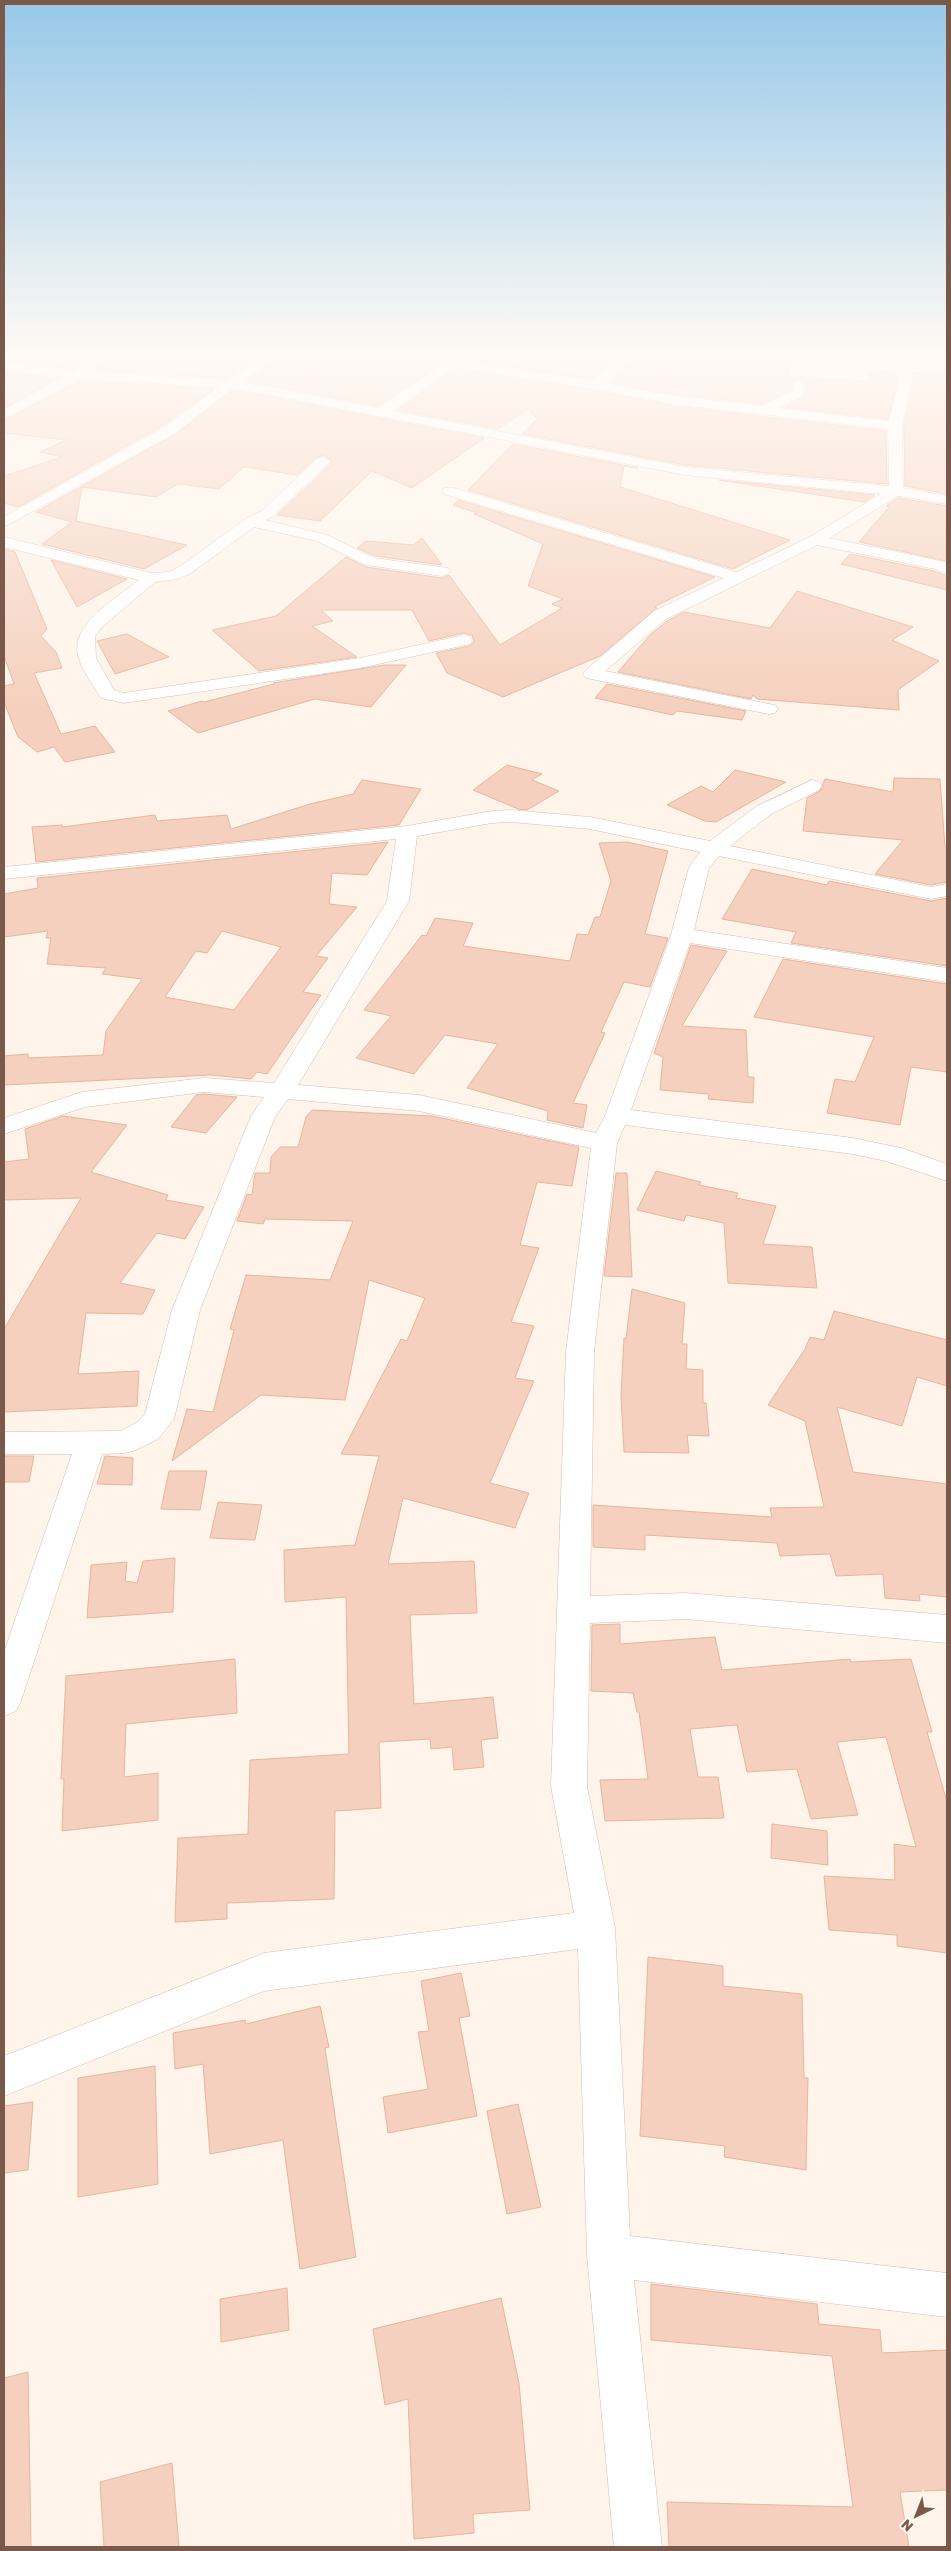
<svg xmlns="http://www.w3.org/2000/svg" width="951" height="2551" viewBox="0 0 951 2551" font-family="Rubik,sans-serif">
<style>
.building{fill:#f5d0be;stroke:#e8b59e;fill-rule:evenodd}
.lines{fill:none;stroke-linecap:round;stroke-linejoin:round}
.minor-casing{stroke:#d3bdb0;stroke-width:1}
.minor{fill:#fff;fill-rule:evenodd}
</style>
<rect width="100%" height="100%" fill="#fef4e9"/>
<!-- building -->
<path class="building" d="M 4,352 L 99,352 L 74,369 L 4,361 Z
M 118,352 L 267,352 L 227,378 L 95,370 Z
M 286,352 L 453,352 L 448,359 L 378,406 L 247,381 Z
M 470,352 L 530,353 L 620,352 L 592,379 L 464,360 Z
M 638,352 L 711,352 L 793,358 L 788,376 L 869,381 L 869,373 L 890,372 L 898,377 L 888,419 L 785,407 L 805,396 L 807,385 L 799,379 L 792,382 L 790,390 L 762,404 L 674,394 L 609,382 Z
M 455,369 L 596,391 L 674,406 L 886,431 L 887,484 L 685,465 L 522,434 L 537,419 L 528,409 L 498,429 L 397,410 Z
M 4,373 L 58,378 L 4,408 Z
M 913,373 L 947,374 L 947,494 L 905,486 L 904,426 L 915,375 Z
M 80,381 L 214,389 L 164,425 L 18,507 L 4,503 L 4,476 L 62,457 L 40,452 L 66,440 L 4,433 L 4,421 Z
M 233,390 L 484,438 L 412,488 L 372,471 L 320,521 L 277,515 L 330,465 L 332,461 L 323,455 L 317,457 L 297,475 L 244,467 L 219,489 L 178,484 L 156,497 L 82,487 L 76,521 L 187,545 L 144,569 L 42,544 L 72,522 L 36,512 L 176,434 Z
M 513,444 L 638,468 L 624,466 L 620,487 L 790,540 L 733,569 L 468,490 Z
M 719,480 L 875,495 L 864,502 Z
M 898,498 L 947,506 L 947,561 L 859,542 L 890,506 L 886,506 Z
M 458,500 L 715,577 L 654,607 L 657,608 L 600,656 L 503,697 L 447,673 L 436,653 L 470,646 L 474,641 L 472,635 L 464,633 L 429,641 L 412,610 L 321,610 L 333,621 L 312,626 L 357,657 L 259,671 L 212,630 L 276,616 L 346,557 L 366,567 L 442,578 L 449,575 L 500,645 L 562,608 L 552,604 L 563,599 L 528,586 L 543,544 L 474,514 L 477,513 L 453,505 Z
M 422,538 L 442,565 L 375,556 L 357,548 L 366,541 L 414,545 Z
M 4,549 L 15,552 L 47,629 L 41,636 L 56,652 L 62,668 L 34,673 L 61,734 L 95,726 L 115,752 L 65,762 L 54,747 L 37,752 L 18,737 L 4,702 L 4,686 L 14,684 L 4,656 Z
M 850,554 L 934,571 L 947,576 L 947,590 L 841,564 Z
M 51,560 L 127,579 L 77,607 Z
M 797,591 L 913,627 L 892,640 L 939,661 L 898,690 L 899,710 L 757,699 L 753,695 L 751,699 L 618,672 L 650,635 L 667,621 L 684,612 L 770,628 Z
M 127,634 L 169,657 L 115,674 L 97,641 Z
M 384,665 L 406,665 L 371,707 L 315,699 L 198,733 L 168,711 L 202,701 L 204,702 L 274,684 L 273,683 Z
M 607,684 L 746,711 L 742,720 L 677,711 L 673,715 L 595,698 Z
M 507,765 L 542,774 L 532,780 L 559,791 L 527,810 L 518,809 L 473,790 Z
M 735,770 L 786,782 L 716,822 L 705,821 L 667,805 L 701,786 L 713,792 Z
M 894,778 L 940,779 L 945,847 L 947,847 L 947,882 L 931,885 L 875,874 L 903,840 L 803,831 L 807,798 L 820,791 L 825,779 L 893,792 Z
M 362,780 L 421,789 L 399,825 L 36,862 L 32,827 L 62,825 L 62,827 L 155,815 L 157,821 L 227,815 L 231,829 L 310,804 L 353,794 Z
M 388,842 L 367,875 L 332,873 L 329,904 L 357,907 L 316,956 L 328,958 L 303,992 L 321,995 L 267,1074 L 257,1072 L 251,1079 L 211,1075 L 4,1085 L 4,1056 L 28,1054 L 28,1058 L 103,1055 L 106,1031 L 142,979 L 102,974 L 106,968 L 47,964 L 51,938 L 46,938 L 48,931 L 4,937 L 4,894 L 38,888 L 37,878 ZM 222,931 L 281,947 L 234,1010 L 165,997 L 196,951 L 207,953 Z
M 627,842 L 668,851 L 645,934 L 668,938 L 650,987 L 624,982 L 601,1032 L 605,1033 L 573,1103 L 587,1105 L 583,1128 L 547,1120 L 548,1111 L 467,1088 L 498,1044 L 445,1035 L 414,1074 L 356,1058 L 391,1016 L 364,1010 L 422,935 L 426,936 L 435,918 L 473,923 L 463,946 L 570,961 L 577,934 L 588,935 L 595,917 L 600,917 L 611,881 L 599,843 Z
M 752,869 L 827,885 L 829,881 L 931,901 L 947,898 L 947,966 L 791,943 L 796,932 L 722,919 Z
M 691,945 L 727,951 L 682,1026 L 746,1030 L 748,1077 L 754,1077 L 753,1103 L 708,1099 L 709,1094 L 660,1090 L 663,1057 L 654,1053 Z
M 783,959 L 947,984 L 947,1072 L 911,1067 L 900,1125 L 827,1113 L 835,1079 L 855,1082 L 874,1037 L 754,1017 Z
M 204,1094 L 237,1097 L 206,1133 L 171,1127 L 196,1095 Z
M 312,1110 L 432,1116 L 579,1147 L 572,1186 L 537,1182 L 520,1245 L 539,1248 L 511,1322 L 534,1326 L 515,1378 L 534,1381 L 490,1483 L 529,1493 L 515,1528 L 403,1498 L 388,1564 L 474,1561 L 477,1613 L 410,1615 L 414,1704 L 493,1697 L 498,1738 L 481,1740 L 484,1767 L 454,1770 L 452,1747 L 431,1749 L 430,1739 L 379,1742 L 381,1808 L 335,1811 L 334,1899 L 227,1903 L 227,1919 L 175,1922 L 178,1838 L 248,1834 L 250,1760 L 349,1754 L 346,1597 L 285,1602 L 284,1550 L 355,1545 L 379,1456 L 341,1454 L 401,1339 L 407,1341 L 425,1298 L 369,1280 L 345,1400 L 261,1395 L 172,1461 L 187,1409 L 213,1412 L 234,1330 L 230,1329 L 246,1275 L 330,1280 L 353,1221 L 265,1219 L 263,1224 L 237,1221 L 247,1194 L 252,1195 L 255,1173 L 270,1173 L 271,1157 L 280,1147 L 298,1147 L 306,1117 Z
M 63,1116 L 127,1125 L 91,1172 L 168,1195 L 166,1200 L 204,1207 L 185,1239 L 157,1233 L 120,1283 L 155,1290 L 143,1314 L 86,1313 L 78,1374 L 139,1371 L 137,1406 L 4,1412 L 4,1329 L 81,1198 L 4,1200 L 4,1162 L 29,1159 L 25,1129 Z
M 656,1171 L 701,1182 L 699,1185 L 738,1193 L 736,1198 L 776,1206 L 763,1244 L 812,1247 L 817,1288 L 728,1283 L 724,1223 L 686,1215 L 684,1221 L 637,1210 Z
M 616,1173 L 627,1173 L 632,1277 L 604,1276 Z
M 632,1289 L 685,1303 L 682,1344 L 687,1344 L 686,1369 L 703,1370 L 703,1403 L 706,1403 L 709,1436 L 687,1435 L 689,1453 L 624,1452 L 621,1396 L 624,1338 L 626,1339 Z
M 834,1311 L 947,1340 L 947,1386 L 917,1377 L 902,1426 L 837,1407 L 853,1472 L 947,1484 L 947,1597 L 919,1594 L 920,1601 L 885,1598 L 883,1574 L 836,1576 L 830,1554 L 780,1556 L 777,1543 L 645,1535 L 645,1550 L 593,1547 L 593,1505 L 772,1517 L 770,1508 L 824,1507 L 805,1421 L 768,1405 L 805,1349 L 810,1337 L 824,1340 Z
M 4,1456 L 34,1456 L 29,1482 L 4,1482 Z
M 105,1456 L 133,1458 L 132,1485 L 97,1484 Z
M 169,1471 L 207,1471 L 200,1510 L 161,1509 Z
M 218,1502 L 262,1505 L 255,1540 L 210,1538 Z
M 175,1558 L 173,1612 L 87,1618 L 91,1565 L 127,1562 L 125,1581 L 137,1583 L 143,1561 Z
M 620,1624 L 620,1644 L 715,1637 L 722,1670 L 850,1659 L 851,1662 L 911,1659 L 932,1732 L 927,1732 L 947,1802 L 947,1953 L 897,1946 L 897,1935 L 829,1930 L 824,1876 L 895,1880 L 894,1844 L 916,1847 L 886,1737 L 837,1742 L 858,1815 L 811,1819 L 797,1769 L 747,1772 L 737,1725 L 690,1729 L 698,1777 L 718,1777 L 724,1818 L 605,1821 L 600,1780 L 648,1779 L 639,1712 L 637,1712 L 633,1693 L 591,1691 L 592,1625 Z
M 235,1659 L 237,1713 L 126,1724 L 124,1777 L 158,1773 L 158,1820 L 62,1831 L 64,1779 L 61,1779 L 66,1676 Z
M 772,1824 L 827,1831 L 828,1865 L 771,1858 Z
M 648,1957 L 723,1966 L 723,1986 L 802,1994 L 804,2078 L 808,2078 L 806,2170 L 724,2157 L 725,2146 L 640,2136 Z
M 461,1973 L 470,2016 L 459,2018 L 477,2116 L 388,2133 L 383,2097 L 428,2089 L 418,2032 L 429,2031 L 421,1981 Z
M 320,2006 L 329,2047 L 325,2048 L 356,2257 L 300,2269 L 283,2140 L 210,2154 L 203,2064 L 175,2069 L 173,2033 L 245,2020 L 246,2024 Z
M 155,2066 L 158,2184 L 78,2197 L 78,2078 Z
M 33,2102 L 28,2170 L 4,2173 L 4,2106 Z
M 518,2104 L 541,2207 L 507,2214 L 487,2111 Z
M 651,2284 L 817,2304 L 819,2324 L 880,2330 L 882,2353 L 947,2350 L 947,2490 L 900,2492 L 909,2547 L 669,2547 L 667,2502 L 853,2507 L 832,2356 L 651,2340 Z
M 287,2288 L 289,2330 L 221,2342 L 220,2299 Z
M 501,2298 L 519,2383 L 530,2510 L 473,2514 L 474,2533 L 414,2539 L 408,2399 L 385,2405 L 373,2329 Z
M 28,2372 L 31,2547 L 4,2547 L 4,2378 Z
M 172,2463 L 179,2547 L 104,2547 L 100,2482 Z"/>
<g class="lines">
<defs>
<path id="minor" d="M 102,352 L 116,352 L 90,372 L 228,380 L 270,352 L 284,352 L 242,382 L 378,408 L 449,360 L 455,352 L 468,352 L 461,361 L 593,381 L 623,352 L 636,352 L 605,383 L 674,396 L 762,406 L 792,391 L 794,382 L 799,381 L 805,385 L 803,396 L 778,408 L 889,421 L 900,376 L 891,370 L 820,373 L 816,372 L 801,352 L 813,352 L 823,365 L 947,357 L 947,365 L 906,369 L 913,375 L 902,426 L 903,488 L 947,496 L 947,504 L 898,496 L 829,538 L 946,562 L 947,574 L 935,569 L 817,545 L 666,619 L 605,671 L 769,704 L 775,705 L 778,709 L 775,713 L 769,714 L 586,678 L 583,674 L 586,670 L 654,611 L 724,578 L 444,494 L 442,491 L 444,488 L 454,488 L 737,572 L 810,537 L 881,494 L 685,475 L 233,388 L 175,433 L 4,527 L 4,517 L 165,427 L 219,387 L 80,379 L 4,419 L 4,410 L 64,377 L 4,371 L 4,363 L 75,371 ZM 455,367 L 596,389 L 674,404 L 888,429 L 889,486 L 685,467 L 392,411 Z
M 323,457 L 330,461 L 328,464 L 272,517 L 265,520 L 327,535 L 374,558 L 448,568 L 450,571 L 448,574 L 442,576 L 366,565 L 317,541 L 254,527 L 191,573 L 178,579 L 155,582 L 103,626 L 95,636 L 96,658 L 114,690 L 124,693 L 360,658 L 464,635 L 470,636 L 472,640 L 470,644 L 360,668 L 124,703 L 101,698 L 98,694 C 92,683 83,671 79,659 C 67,625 117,598 139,580 L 4,547 L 4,537 L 151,573 L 169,572 L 179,567 L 247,518 L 262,511 L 318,458 Z
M 812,780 L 819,782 L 822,786 L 819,790 L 771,814 L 730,846 L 931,887 L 947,884 L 947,896 L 931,899 L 719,856 L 709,868 L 694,930 L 947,968 L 947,982 L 690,943 L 631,1110 L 853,1138 L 901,1148 L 947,1164 L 947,1181 L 886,1161 L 853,1154 L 625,1125 L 617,1143 L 594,1352 L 590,1596 L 686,1593 L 947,1615 L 947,1643 L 686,1619 L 590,1623 L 587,1786 L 615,1928 L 630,2236 L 947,2273 L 947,2317 L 634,2280 L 662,2547 L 614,2547 L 587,2255 L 578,1949 L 264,1991 L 4,2096 L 4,2056 L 264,1953 L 574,1913 L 551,1786 L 566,1352 L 591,1148 L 419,1111 L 288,1099 L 275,1117 L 200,1310 L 174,1419 L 158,1439 L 136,1450 L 125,1453 L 102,1454 L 21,1701 L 16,1711 L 4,1716 L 4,1652 L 72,1454 L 4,1454 L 4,1432 L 121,1431 L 136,1423 L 145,1414 L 172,1310 L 251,1116 L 264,1097 L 204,1092 L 85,1107 L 4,1134 L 4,1118 L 82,1092 L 204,1078 L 274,1083 L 387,901 L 396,839 L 4,879 L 4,867 L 407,826 L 492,811 L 511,810 L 590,817 L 710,841 L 757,806 ZM 511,822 L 590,829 L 700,852 L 689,867 L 671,935 L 605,1116 L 596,1133 L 419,1095 L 298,1085 L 409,901 L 417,836 L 492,823 Z"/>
</defs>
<!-- minor casing -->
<use href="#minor" class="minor-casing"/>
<!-- minor -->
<use href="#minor" class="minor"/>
</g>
<!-- sky -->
<linearGradient id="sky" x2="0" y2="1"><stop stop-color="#96c8e8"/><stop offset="0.5" stop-color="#fffaf5"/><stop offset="1" stop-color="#fffaf5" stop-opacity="0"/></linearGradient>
<rect width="951" height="709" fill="url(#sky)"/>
<!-- border -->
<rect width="951" height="2551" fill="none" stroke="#7a584a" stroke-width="10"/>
<!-- north arrow -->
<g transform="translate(916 2516) rotate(223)" stroke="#fff8f0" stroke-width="4" paint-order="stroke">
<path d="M0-4L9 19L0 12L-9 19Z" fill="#7a584a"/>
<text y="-8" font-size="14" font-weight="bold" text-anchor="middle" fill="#7a584a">N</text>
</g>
</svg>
